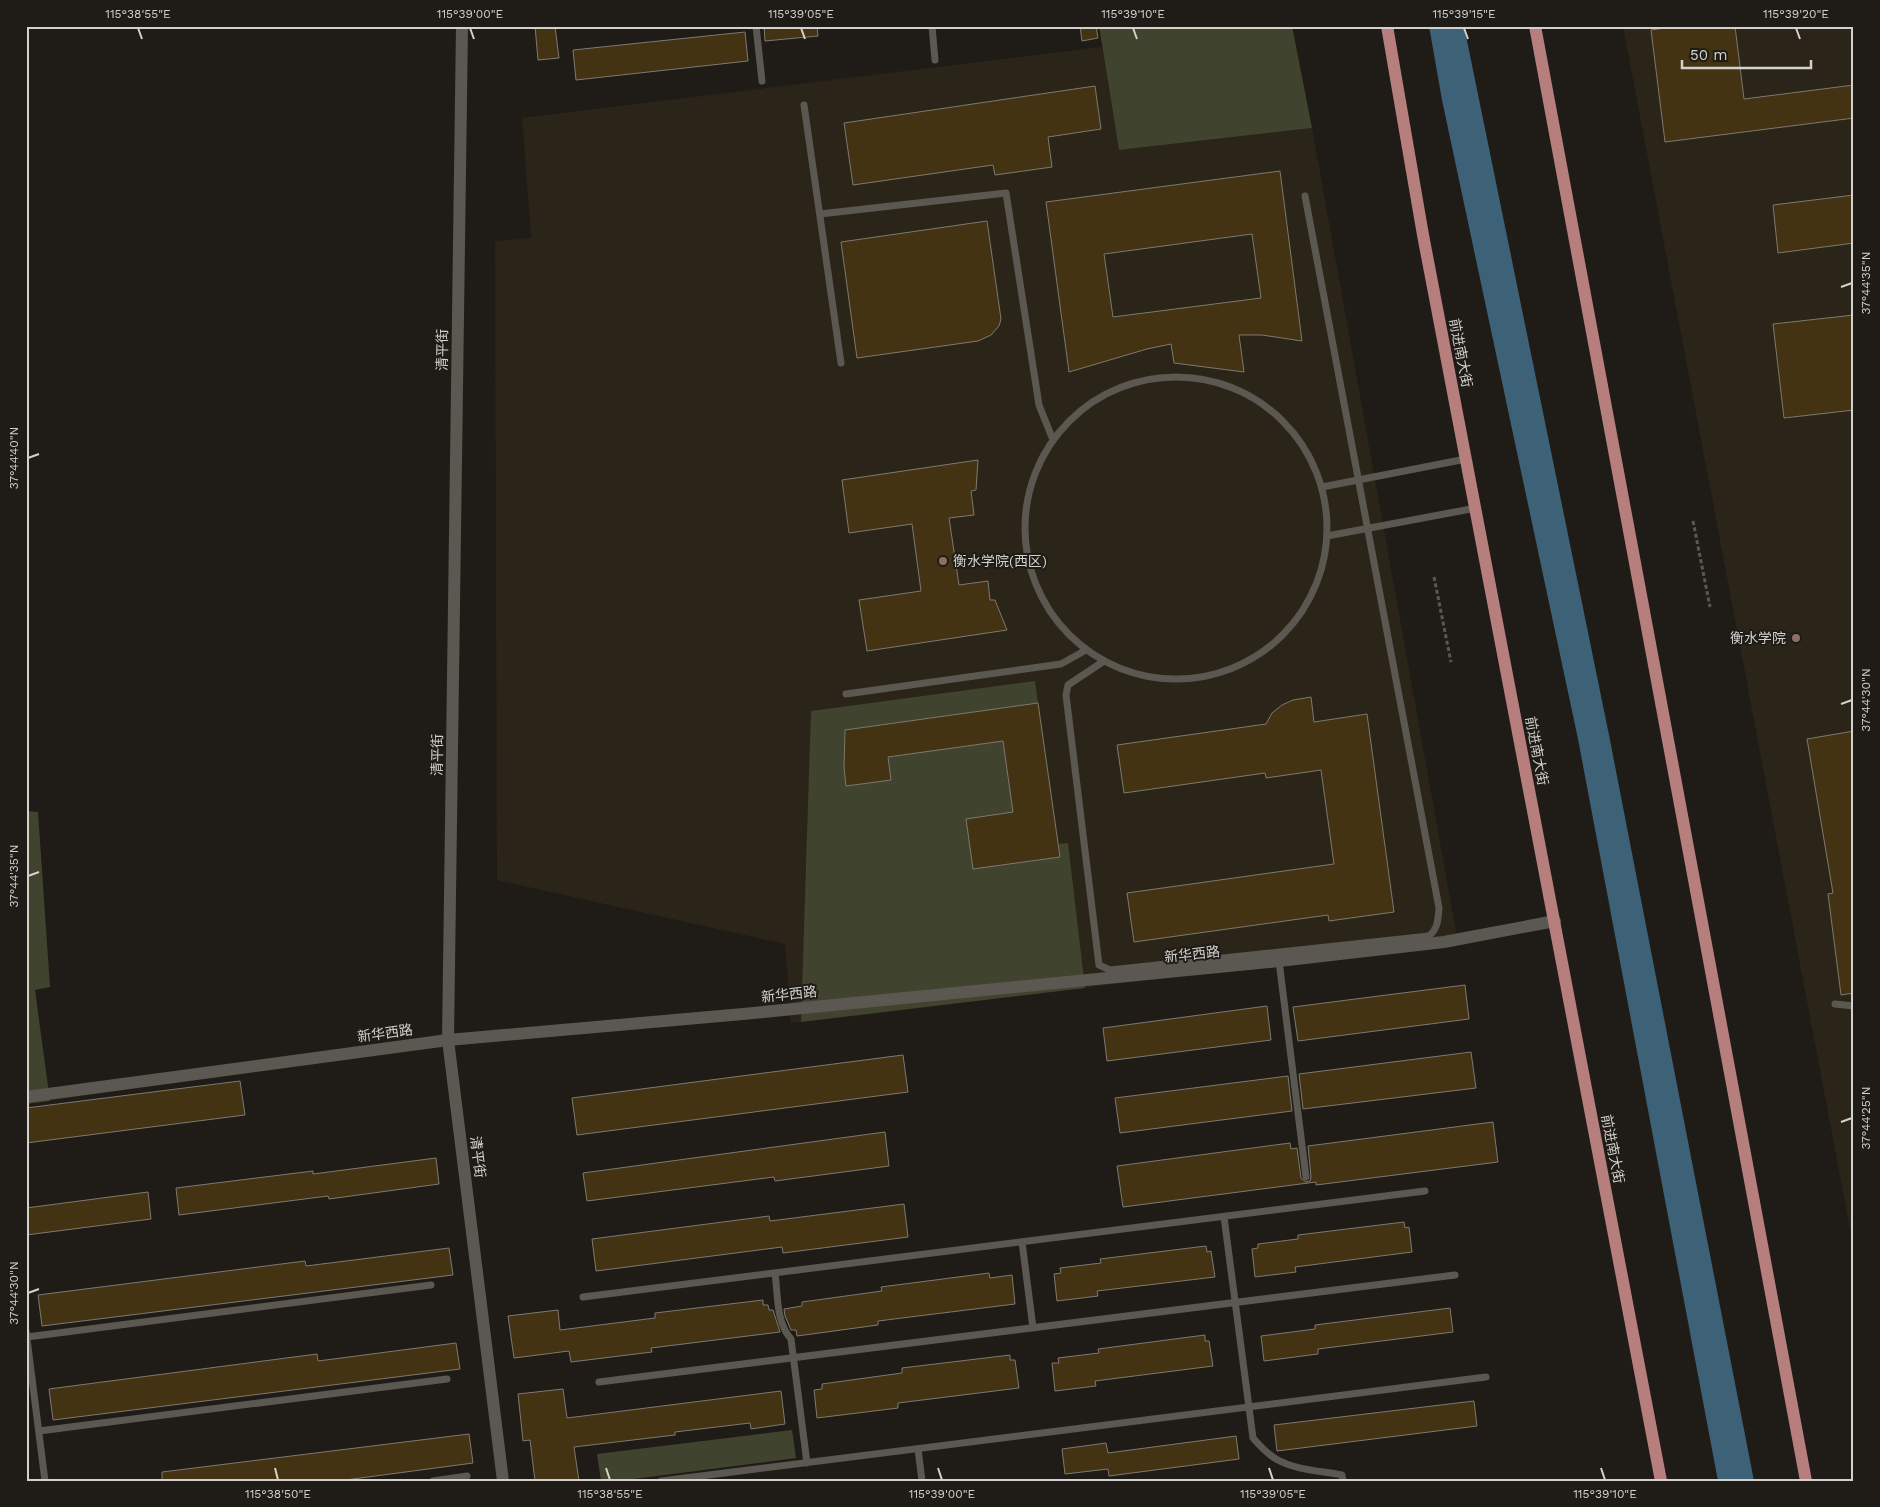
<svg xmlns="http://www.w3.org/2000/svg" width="1880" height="1507" viewBox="0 0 1880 1507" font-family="'Work Sans','Noto Sans SC',sans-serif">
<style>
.built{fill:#2b2519}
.green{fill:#40432d}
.water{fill:#3d6176}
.building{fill:#433312;stroke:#7d7972;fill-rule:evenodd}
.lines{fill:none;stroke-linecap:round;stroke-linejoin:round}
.path{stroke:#5b5853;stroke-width:3;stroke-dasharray:4 2.5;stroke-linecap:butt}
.service{stroke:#5b5751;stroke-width:7}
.minor{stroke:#5b5751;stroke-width:12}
.tertiary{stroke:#5b5751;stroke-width:12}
.primary{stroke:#b67e7c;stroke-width:12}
.ticks{fill:none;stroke:#d3d1cd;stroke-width:2}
.education-dot{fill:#8d6e63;stroke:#1f1c17;stroke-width:2}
.labels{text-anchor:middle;stroke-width:4;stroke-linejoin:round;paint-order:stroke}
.street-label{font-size:14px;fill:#d3d1cd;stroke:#1f1c17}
.poi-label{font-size:14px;fill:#d3d1cd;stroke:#1f1c17;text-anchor:start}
.neatline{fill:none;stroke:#d3d1cd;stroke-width:2}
.ticks-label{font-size:12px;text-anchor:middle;fill:#d3d1cd}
</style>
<rect width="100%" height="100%" fill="#1f1c17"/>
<!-- built -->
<path class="built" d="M 1623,26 L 1854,26 L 1854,1250 Z
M 1102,47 L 1119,150 L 1312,128 L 1458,943 L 791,1023 L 785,944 L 497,880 L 495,241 L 531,238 L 522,118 Z"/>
<!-- green -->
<path class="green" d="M 1099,26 L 1292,26 L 1312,128 L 1119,150 Z
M 1035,681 L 1038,703 L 845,730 L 844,768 L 846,786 L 891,780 L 889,763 L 886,757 L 1003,741 L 1058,844 L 1068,843 L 1085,988 L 801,1022 L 811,711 Z
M 26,811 L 38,812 L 50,987 L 35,990 L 50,1101 L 26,1104 Z
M 792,1430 L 796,1458 L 618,1481 L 601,1481 L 597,1454 Z"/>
<!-- water -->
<path class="water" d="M 1429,26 L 1464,26 L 1609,735 L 1754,1481 L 1718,1481 L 1578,739 L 1442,100 Z"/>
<!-- building -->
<path class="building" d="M 535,26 L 555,26 L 559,58 L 538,60 Z
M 764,26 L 817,26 L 818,36 L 765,41 Z
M 1080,26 L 1096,26 L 1098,38 L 1082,41 Z
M 1679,26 L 1735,26 L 1744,99 L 1854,85 L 1854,118 L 1665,142 L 1651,30 Z
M 745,32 L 748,61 L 576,80 L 573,50 Z
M 1095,86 L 1101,129 L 1048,137 L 1052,167 L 995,175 L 993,165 L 853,185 L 844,123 Z
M 1280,171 L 1302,341 L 1262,335 L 1239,335 L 1244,372 L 1174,363 L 1171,344 L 1147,349 L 1069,372 L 1046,202 ZM 1252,234 L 1261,298 L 1113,317 L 1104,254 Z
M 1854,195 L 1854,243 L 1778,253 L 1773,205 Z
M 987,221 L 1001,319 L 999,326 L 991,335 L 978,341 L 857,358 L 841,242 Z
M 1854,315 L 1854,410 L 1784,418 L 1773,324 Z
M 978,460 L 976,490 L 971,491 L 974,515 L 949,518 L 959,585 L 988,581 L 990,600 L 995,600 L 1007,630 L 867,651 L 859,600 L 921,591 L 912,524 L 849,533 L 842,480 Z
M 1311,697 L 1314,722 L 1367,714 L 1394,912 L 1329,921 L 1328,915 L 1134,942 L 1127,893 L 1334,864 L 1321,770 L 1266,778 L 1265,773 L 1124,793 L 1117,745 L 1266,724 L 1272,713 L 1282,705 L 1293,700 Z
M 1038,703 L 1060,857 L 973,869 L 966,819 L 1013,812 L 1003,741 L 888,757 L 891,780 L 846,786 L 844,768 L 845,730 Z
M 1854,731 L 1854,993 L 1841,995 L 1828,894 L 1833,893 L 1807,739 Z
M 1465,985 L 1469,1019 L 1298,1041 L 1293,1007 Z
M 1267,1006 L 1271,1040 L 1107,1061 L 1103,1028 Z
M 1471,1052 L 1476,1088 L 1303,1109 L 1299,1074 Z
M 903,1055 L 908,1092 L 577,1135 L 572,1098 Z
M 1288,1076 L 1292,1111 L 1120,1133 L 1115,1098 Z
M 240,1081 L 245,1115 L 26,1143 L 26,1108 Z
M 1493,1122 L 1498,1162 L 1316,1185 L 1316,1182 L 1123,1207 L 1117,1166 L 1290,1143 L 1291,1149 L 1297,1148 L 1301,1178 L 1306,1182 L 1310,1181 L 1311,1177 L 1308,1146 Z
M 885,1132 L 889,1166 L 775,1181 L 774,1177 L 587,1201 L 583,1173 Z
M 436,1158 L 439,1184 L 329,1199 L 328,1196 L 179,1215 L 176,1188 L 313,1171 L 313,1174 Z
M 148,1192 L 151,1219 L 26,1235 L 26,1208 Z
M 904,1204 L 908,1237 L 783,1253 L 782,1247 L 596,1271 L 592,1239 L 769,1216 L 770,1221 Z
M 1404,1222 L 1405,1228 L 1409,1227 L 1412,1252 L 1295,1267 L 1296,1272 L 1255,1277 L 1252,1249 L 1258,1248 L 1258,1244 L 1298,1239 L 1298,1235 Z
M 1206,1246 L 1207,1252 L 1211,1251 L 1215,1277 L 1097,1291 L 1098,1296 L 1057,1301 L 1054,1274 L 1061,1273 L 1060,1268 L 1101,1263 L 1100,1259 Z
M 449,1248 L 453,1275 L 42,1326 L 38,1295 L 305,1261 L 306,1266 Z
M 989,1273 L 990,1278 L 1012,1275 L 1015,1304 L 878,1321 L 878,1325 L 797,1336 L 796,1330 L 791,1330 L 785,1316 L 784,1309 L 802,1306 L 802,1302 L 882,1291 L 881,1287 Z
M 763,1300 L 763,1305 L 768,1305 L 769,1310 L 773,1310 L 780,1332 L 651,1348 L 652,1352 L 571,1362 L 569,1351 L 514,1358 L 508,1316 L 558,1310 L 560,1330 L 655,1318 L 655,1313 Z
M 1450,1308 L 1453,1332 L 1318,1349 L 1318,1354 L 1264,1361 L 1261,1336 L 1315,1329 L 1315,1325 Z
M 1205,1335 L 1205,1341 L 1209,1341 L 1213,1366 L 1095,1381 L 1096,1386 L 1055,1391 L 1052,1363 L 1059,1363 L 1058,1358 L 1099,1353 L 1098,1349 Z
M 456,1343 L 460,1369 L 53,1420 L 49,1389 L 317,1354 L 318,1361 Z
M 1010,1355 L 1010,1360 L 1015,1360 L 1019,1388 L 898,1403 L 898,1408 L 817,1418 L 814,1390 L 822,1389 L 822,1384 L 902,1373 L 902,1368 Z
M 563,1389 L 567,1418 L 781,1391 L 785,1424 L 751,1429 L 750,1423 L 675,1432 L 675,1435 L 574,1447 L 579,1481 L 535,1481 L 530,1440 L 523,1441 L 518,1394 Z
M 1474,1401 L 1477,1426 L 1277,1451 L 1274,1425 Z
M 469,1434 L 473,1463 L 338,1481 L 162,1481 L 162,1472 Z
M 1236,1436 L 1239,1459 L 1109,1476 L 1108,1469 L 1065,1474 L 1062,1449 L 1106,1443 L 1108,1453 Z"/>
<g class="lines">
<!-- path -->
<path class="path" d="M 1693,521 L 1710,607
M 1434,577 L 1451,662"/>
<!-- service -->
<path class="service" d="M 756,26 L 762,81
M 932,26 L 935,60
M 804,105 L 841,363
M 820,214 L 1006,193 L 1039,405 L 1053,440
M1025 528a151 151 0 1 1 302 0a151 151 0 1 1-302 0Z
M 1322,487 L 1466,459
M 1327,536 L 1476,508
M 1104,661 L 1068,685 L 1066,695 L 1099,965 L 1110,970 L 1429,936 C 1438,928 1438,920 1439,908 L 1305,196
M 846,694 L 1061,664 L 1086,650
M 1279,961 L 1306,1177
M 1835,1004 L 1854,1006
M 1224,1217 L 1253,1438 C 1260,1446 1267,1454 1276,1459 C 1295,1470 1321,1471 1342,1475 L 1343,1481
M 1022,1242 L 1033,1328
M 775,1273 C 778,1295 776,1323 791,1339 L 807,1463
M 583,1297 L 1425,1191
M 26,1331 L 45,1481
M 27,1337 L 431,1285
M 599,1382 L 1455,1275
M 39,1431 L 447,1379
M 918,1449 L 922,1481
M 433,1481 L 467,1476
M 661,1481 L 1486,1377"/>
<!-- minor -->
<path class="minor" d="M 26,1097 L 448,1040"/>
<!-- tertiary -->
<path class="tertiary" d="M 462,26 L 448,1040 L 503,1481
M 448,1040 L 743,1014 L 1279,961 L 1444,942 L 1555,921"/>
<!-- primary -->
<path class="primary" d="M 1387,26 L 1423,235 L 1661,1481
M 1535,26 L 1806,1481"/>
</g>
<!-- ticks -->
<path class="ticks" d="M 138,28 L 142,39M 470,28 L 474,39M 801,28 L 805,39M 1133,28 L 1137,39M 1464,28 L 1468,39M 1796,28 L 1800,39M 1841,287 L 1852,283M 28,458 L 39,454M 1841,704 L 1852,700M 28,876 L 39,872M 1841,1122 L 1852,1118M 28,1293 L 39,1289M 275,1468 L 278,1480M 606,1468 L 610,1480M 938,1468 L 942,1480M 1269,1468 L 1273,1480M 1601,1468 L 1605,1480"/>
<!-- markers -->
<g class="education-dot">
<circle cx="943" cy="561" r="5"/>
<circle cx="1796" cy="638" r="5"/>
</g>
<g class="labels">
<!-- street labels -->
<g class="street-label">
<text transform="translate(442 350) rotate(-89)" y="5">清平街</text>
<text transform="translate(1461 353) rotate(79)" y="5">前进南大街</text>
<text transform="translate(1537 751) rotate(79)" y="5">前进南大街</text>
<text transform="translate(437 755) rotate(-89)" y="5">清平街</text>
<text transform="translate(1192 954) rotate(-6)" y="5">新华西路</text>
<text transform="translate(789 994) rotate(-6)" y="5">新华西路</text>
<text transform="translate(385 1033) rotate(-8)" y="5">新华西路</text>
<text transform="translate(1613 1149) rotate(79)" y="5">前进南大街</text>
<text transform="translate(478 1157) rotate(83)" y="5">清平街</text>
</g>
<!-- poi labels -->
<g class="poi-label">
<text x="953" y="566">衡水学院(西区)</text>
<text x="1786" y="643" text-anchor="end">衡水学院</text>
</g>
</g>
<!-- border -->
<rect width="1880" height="1507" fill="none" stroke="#1f1c17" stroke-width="55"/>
<!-- scale -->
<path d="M1682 60v8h129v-8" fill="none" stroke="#d3d1cd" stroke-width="2.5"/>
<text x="1690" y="60" font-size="15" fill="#d3d1cd" stroke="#1f1c17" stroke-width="4" paint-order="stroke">50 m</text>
<rect x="28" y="28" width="1824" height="1452" class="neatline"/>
<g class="ticks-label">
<text x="138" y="18">115°38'55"E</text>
<text x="470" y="18">115°39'00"E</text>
<text x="801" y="18">115°39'05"E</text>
<text x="1133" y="18">115°39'10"E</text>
<text x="1464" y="18">115°39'15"E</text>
<text x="1796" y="18">115°39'20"E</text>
<text transform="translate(1866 283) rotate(-90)" y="4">37°44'35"N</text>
<text transform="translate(14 458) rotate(-90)" y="4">37°44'40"N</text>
<text transform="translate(1866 700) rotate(-90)" y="4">37°44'30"N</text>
<text transform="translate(14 876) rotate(-90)" y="4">37°44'35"N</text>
<text transform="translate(1866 1118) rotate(-90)" y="4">37°44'25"N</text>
<text transform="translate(14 1293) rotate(-90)" y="4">37°44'30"N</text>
<text x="278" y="1498">115°38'50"E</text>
<text x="610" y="1498">115°38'55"E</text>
<text x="942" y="1498">115°39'00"E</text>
<text x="1273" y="1498">115°39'05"E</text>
<text x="1605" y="1498">115°39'10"E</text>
</g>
</svg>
